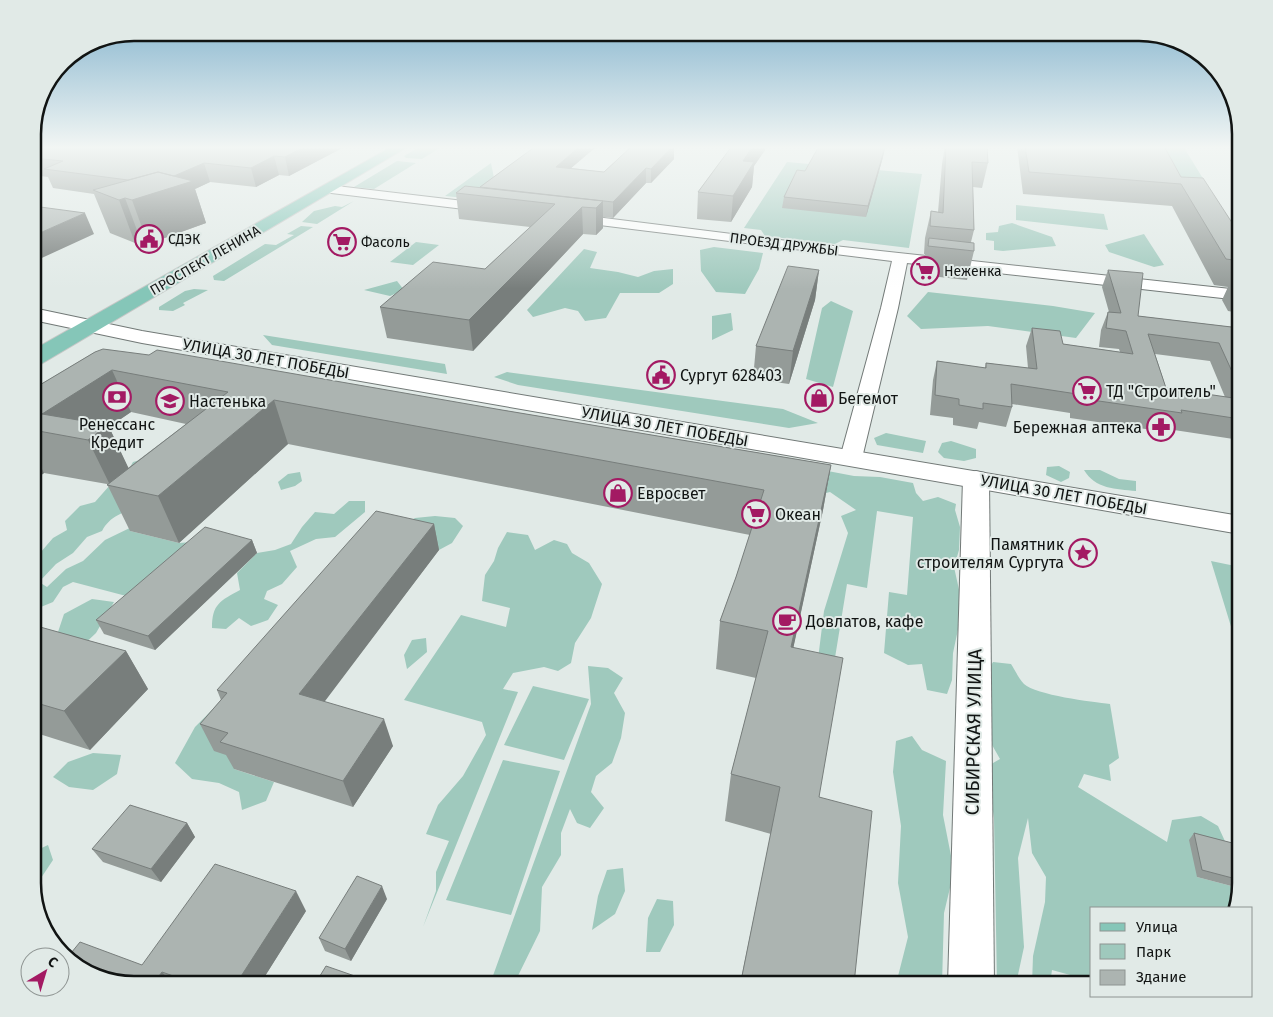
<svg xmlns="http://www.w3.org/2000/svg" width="1273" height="1017" viewBox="0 0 1273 1017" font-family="'Fira Sans',sans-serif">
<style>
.green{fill:#9fc9bd}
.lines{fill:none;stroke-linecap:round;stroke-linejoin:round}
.minor-casing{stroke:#727977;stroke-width:2}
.tertiary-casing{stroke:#727977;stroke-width:2}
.secondary-casing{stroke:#727977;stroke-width:2}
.primary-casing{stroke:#c6c7c6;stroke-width:2}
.minor{fill:#fff;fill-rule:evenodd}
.tertiary{fill:#fff;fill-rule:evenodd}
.secondary{fill:#fff;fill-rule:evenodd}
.primary{fill:#85c6b8;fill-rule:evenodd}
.wall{fill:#949b98;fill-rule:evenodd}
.shaded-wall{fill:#787e7c}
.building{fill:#acb4b1;stroke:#787e7c}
.labels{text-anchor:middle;stroke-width:4;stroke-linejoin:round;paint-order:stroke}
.far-poi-label{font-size:14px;fill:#111413;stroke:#e1eae7;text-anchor:start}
.far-street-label{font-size:14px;fill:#111413;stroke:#e1eae7}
.street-label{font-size:16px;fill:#111413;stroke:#e1eae7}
.poi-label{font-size:16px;fill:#111413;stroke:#e1eae7;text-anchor:start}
.near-street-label{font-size:19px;fill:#111413;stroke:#e1eae7}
.rim{fill:none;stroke:#111413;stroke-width:2.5}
</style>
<rect width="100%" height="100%" fill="#e1eae7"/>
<!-- green -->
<path class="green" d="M 421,146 L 443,146 L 422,159 L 406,158 L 404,156 Z
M 1164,146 L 1183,146 L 1207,185 L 1199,190 L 1188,189 Z
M 397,161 L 416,163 L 374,189 L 354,187 Z
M 787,162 L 922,174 L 909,248 L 843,240 L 835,244 L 765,236 L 761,230 L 744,228 Z
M 491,163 L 494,178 L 525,204 L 445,196 Z
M 354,201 L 317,224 L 302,222 L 314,211 L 335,206 L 342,207 Z
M 1016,205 L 1104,214 L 1108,230 L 1016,220 Z
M 1012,223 L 1052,237 L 1056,246 L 1003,251 L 994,250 L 994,241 L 986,240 L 986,233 L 998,232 L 999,226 Z
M 301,226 L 313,227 L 224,281 L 214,280 L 213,276 L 265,244 L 276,245 L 294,235 L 287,234 Z
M 1144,234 L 1164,265 L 1154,267 L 1109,252 L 1105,245 Z
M 416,242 L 439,245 L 413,265 L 390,262 Z
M 714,247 L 763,253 L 759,269 L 745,294 L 716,292 L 701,271 L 700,250 Z
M 584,249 L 597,252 L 590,268 L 618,272 L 638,277 L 654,271 L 673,269 L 673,284 L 659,293 L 620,293 L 606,318 L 585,321 L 578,311 L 565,308 L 533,317 L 527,310 Z
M 397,281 L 404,290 L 390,296 L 364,290 Z
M 194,289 L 208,290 L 183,303 L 185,305 L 173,311 L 159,310 L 159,307 L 185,291 Z
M 928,292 L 1053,306 L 1095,313 L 1076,338 L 988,326 L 921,329 L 907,316 Z
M 831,301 L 853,311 L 833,387 L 806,379 L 822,308 Z
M 731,313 L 733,330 L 712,340 L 712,316 Z
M 263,335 L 445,364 L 447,374 L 272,345 Z
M 507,372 L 783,409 L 818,423 L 789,428 L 518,385 L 494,377 Z
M 886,433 L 926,441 L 923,453 L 877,445 L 874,438 Z
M 951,441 L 976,449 L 976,458 L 964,461 L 944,458 L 938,452 L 942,443 Z
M 150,457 L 138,508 C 123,512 110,516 102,531 L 87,537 L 73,553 L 56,564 L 39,582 L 47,587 L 66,569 L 83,561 L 105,540 L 138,524 L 130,531 L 179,543 L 192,542 L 130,597 L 73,582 L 63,587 L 53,602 L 36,609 L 33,606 L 33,557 L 40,553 L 53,538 L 67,530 L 65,521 L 80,506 L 95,502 L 110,485 L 129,469 L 133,462 Z
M 1059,466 L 1070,472 L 1069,478 L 1061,482 L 1046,475 L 1047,467 Z
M 812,468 L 854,476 L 880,477 L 913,483 L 916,493 L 923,501 L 938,497 L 956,504 L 955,510 L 960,527 L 959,550 L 954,567 L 960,594 L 960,620 L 953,653 L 952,680 L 947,694 L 927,690 L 922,664 L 908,665 L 884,653 L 889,592 L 907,595 L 913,517 L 877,511 L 867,588 L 847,584 L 833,670 L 818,659 L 824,611 L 848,533 L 841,516 L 856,510 L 830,492 L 814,496 Z
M 1084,470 L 1100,470 L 1119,479 L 1136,481 L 1136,491 C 1116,489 1095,489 1084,470 Z
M 300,472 L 302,481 L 295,486 L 281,490 L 278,482 L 288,474 Z
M 349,501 L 365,501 L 365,512 L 335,537 L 316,539 L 290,551 L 297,567 L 282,584 L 267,591 L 264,599 L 278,605 L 268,620 L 251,626 L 239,618 L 226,629 L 212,628 C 212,604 220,601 240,590 L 237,573 L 257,553 L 275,550 L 291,544 L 302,527 L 315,512 L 334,514 Z
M 435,516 L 455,518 L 463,526 L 452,543 L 439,550 L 397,541 L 398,528 L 415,518 Z
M 507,532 L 528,535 L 535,550 L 554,540 L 567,544 L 572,553 L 589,563 L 602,584 L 591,618 L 575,643 L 571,663 L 558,671 L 544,667 L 513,673 L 503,689 L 518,692 L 423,927 L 436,891 L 436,872 L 449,841 L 426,834 L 438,805 L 463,776 L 486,735 L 482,722 L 404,700 L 461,615 L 506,627 L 510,608 L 482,601 L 485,575 L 494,561 L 498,548 Z
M 1211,561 L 1240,567 L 1240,656 Z
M 92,599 L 114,602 L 96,633 L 78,650 L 57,635 L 64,614 Z
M 426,638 L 427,652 L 407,669 L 404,655 L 412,640 Z
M 993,662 L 1011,664 C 1015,670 1019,679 1024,684 C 1036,695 1092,702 1110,704 L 1119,758 L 1109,765 L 1111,781 L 1084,774 L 1078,787 L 1167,842 L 1172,820 L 1201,816 L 1218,826 L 1229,850 L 1197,877 L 1239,888 L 1235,908 L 1092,908 L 1092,981 L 1052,970 L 1050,984 L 1032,984 L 1033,956 L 1045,902 L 1046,877 L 1032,853 L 1028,818 L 1018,858 L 1024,947 L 1016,984 L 997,984 L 994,818 L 986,767 L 1000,759 L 983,729 L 984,677 Z
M 588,666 L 608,668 L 623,678 L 614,693 L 625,713 L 621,738 L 612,763 L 596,776 L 591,792 L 604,808 L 590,828 L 577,823 L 570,809 L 561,833 L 561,855 L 542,887 L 540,931 L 514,984 L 490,984 L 591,704 Z
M 533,686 L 589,699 L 564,760 L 504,745 Z
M 220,702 L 241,759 L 234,769 L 274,782 L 266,801 L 242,810 L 239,792 L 219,783 L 192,779 L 175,763 L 195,727 Z
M 912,736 L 922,750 L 946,761 L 943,815 L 954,871 L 944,913 L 942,984 L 896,984 L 908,937 L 898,883 L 901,826 L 893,772 L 896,741 Z
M 93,753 L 121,755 L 117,774 L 93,790 L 69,787 L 53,777 L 68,762 Z
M 503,760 L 560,771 L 511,915 L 446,900 Z
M 48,845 L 53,860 L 33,890 L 33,852 Z
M 623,868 L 625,891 L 615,914 L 592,930 L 598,896 L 607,870 Z
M 657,899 L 673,901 L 674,925 L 660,952 L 646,952 L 648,918 Z"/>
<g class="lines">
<defs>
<path id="minor" d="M 328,185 L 489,204 L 496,208 L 489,212 L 323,192 L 322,189 Z
M 572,214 L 788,241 L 1240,290 L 1240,300 L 907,263 L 898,308 L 862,458 L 859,463 L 851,465 L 843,463 L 840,458 L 881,308 L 892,261 L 567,221 L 565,218 Z"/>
<path id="tertiary" d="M 976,471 L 985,473 L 989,479 L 994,984 L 948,984 L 963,479 L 967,473 Z"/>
<path id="secondary" d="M 33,308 L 142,331 L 1240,516 L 1240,534 L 142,343 L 33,320 Z"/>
<path id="primary" d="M 393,146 L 409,146 L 41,364 L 33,365 L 33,350 Z"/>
</defs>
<!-- minor casing -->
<use href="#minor" class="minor-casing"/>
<!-- tertiary casing -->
<use href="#tertiary" class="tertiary-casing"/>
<!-- secondary casing -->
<use href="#secondary" class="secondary-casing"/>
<!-- primary casing -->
<use href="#primary" class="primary-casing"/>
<!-- minor -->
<use href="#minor" class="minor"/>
<!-- tertiary -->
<use href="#tertiary" class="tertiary"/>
<!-- secondary -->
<use href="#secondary" class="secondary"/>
<!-- primary -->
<use href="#primary" class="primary"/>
</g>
<!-- wall -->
<path class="wall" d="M 33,146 L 346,146 L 289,176 L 279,175 L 256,187 L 210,182 L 195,189 L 206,223 L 148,244 L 141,241 L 135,243 L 110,233 L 94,194 L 53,188 L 48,177 L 33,175 Z
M 536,146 L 597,146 L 571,168 L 604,172 L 632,146 L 674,146 L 674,159 L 651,183 L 646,183 L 613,218 L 603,217 L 603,228 L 596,235 L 583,234 L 473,351 L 387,338 L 380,307 L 485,269 L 530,227 L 459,219 L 456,193 L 480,187 Z
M 732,146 L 765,146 L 765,150 L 754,166 L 752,187 L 731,222 L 697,219 L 698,192 Z
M 945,146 L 987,146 L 988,163 L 982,188 L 973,187 L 974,230 L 971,242 L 974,251 L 967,280 L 921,275 L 925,254 L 924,254 L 925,238 L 931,211 L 938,212 L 942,164 Z
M 1017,146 L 1164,146 L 1181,177 L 1240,261 L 1240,313 L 1228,311 L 1222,300 L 1228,287 L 1214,285 L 1172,206 L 1023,194 Z
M 883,157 L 866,217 L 782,208 L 784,197 L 805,171 Z
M 819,270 L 815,300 L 789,384 L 753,379 L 756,346 Z
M 1108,270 L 1138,316 L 1240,328 L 1240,440 L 1174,430 L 1173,433 L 1070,418 L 1070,413 L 1012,404 L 1012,407 L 1006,427 L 979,422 L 977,429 L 953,425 L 953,418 L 930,415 L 933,380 L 937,361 L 985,368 L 986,363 L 1028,368 L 1026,346 L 1032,328 L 1063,344 L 1120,352 L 1119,349 L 1099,347 L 1101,330 L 1108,312 L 1109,312 L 1102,287 ZM 1155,354 L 1210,361 L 1225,397 L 1166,388 Z
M 95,352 L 502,410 L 831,465 L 823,510 L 793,648 L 819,797 L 854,984 L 740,984 L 771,834 L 725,821 L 731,774 L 756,678 L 716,669 L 720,621 L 736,577 L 750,535 L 288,444 L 179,543 L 130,531 L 107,484 L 44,473 L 33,481 L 33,389 ZM 131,412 L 186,424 L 128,468 L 109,427 Z
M 434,524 L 439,550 L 324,701 L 393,746 L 353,807 L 234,769 L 226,755 L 214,751 L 200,724 L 221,700 L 217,690 Z
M 252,540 L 257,553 L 155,650 L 104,634 L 96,620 Z
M 33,625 L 126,651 L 148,689 L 90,750 L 33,732 Z
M 187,823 L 195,837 L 161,882 L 103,862 L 92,849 Z
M 1194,833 L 1240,845 L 1240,883 L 1239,888 L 1197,877 L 1189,840 Z
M 387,899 L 351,961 L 325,951 L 319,938 Z
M 306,911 L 260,984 L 134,984 L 142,965 Z"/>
<!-- shaded-wall -->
<path class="shaded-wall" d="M 306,146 L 346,146 L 289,176 L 285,157 Z
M 580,146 L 597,146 L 556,181 L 556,167 Z
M 673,146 L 674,146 L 674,159 L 651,183 L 651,169 Z
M 753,146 L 765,146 L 765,150 L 754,166 L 752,187 L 731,222 L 733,196 L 743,161 Z
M 885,147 L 883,157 L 866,217 L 868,206 Z
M 274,156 L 279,175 L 256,187 L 251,168 Z
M 204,163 L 210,182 L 195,189 L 206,223 L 148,244 L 132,200 L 156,184 Z
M 646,168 L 646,183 L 613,218 L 613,202 Z
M 125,198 L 141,241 L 135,243 L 119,200 Z
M 603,201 L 603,228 L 596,235 L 596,208 Z
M 582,207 L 583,234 L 473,351 L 469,320 Z
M 85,213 L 94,234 L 33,262 L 33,236 Z
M 819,270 L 815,300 L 789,384 L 793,351 Z
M 112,370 L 131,412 L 109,427 L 129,469 L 110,485 L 88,440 L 42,414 Z
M 274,400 L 288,444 L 179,543 L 158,496 Z
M 33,452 L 44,473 L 33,481 Z
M 831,465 L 823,510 L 783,696 L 791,647 Z
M 434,524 L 439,550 L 310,721 L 299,694 Z
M 252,540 L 257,553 L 155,650 L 148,636 Z
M 126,651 L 148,689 L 90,750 L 64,711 Z
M 384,719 L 393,746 L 353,807 L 343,781 Z
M 187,823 L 195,837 L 161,882 L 151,869 Z
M 382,886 L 387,899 L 351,961 L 345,949 Z
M 296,891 L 306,911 L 260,984 L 236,984 Z
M 162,972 L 173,984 L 153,984 Z"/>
<!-- building -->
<path class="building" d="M 33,146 L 306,146 L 285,157 L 274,156 L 251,168 L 204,163 L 174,176 L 158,172 L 128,180 L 44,169 L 63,161 L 33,158 Z
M 536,146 L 580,146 L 556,167 L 604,172 L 632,146 L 673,146 L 651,169 L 646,168 L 613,202 L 480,187 Z
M 732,146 L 753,146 L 743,161 L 754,162 L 733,196 L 698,192 Z
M 819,146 L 885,147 L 868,206 L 784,197 L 797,170 L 805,171 Z
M 946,146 L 987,146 L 988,163 L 972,162 L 974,230 L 930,226 L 931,211 L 943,213 Z
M 1025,146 L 1164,146 L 1181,177 L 1203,178 L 1240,235 L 1240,261 L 1226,259 L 1181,184 L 1029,172 Z
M 158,172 L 193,181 L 132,200 L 125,198 L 119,200 L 93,190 Z
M 465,186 L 603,201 L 596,208 L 582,207 L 469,320 L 380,307 L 433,262 L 485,269 L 555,204 L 456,193 Z
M 33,206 L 85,213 L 33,236 Z
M 929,238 L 974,243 L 974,251 L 928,246 Z
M 788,266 L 819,270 L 793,351 L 756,346 Z
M 1108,270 L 1143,273 L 1138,316 L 1240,328 L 1240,389 L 1219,343 L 1148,334 L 1166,388 L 1240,399 L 1240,419 L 1181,410 L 1182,413 L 1078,398 L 1077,394 L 1011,384 L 1012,407 L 983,403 L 983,409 L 959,405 L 959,399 L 935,395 L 937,361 L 986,368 L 986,363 L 1037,369 L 1032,328 L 1060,331 L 1063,344 L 1133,354 L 1126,331 L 1106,328 L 1108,312 L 1121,313 Z
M 1234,273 L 1240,274 L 1240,284 Z
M 103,349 L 149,355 L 157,350 L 502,410 L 831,465 L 791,647 L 843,658 L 819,797 L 872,811 L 854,984 L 768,984 L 742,976 L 780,787 L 731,774 L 768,631 L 720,621 L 736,577 L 764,490 L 274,400 L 158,496 L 107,485 L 228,392 L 112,370 L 42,414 L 108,425 L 88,440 L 33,430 L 33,389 L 95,352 Z
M 376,511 L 434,524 L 299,694 L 384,719 L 343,781 L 220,742 L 228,733 L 200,724 L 227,693 L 217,690 Z
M 205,527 L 252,540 L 148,636 L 96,620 Z
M 33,625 L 126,651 L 64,711 L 33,702 Z
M 130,805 L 187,823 L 151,869 L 92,849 Z
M 1194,833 L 1240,845 L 1240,880 L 1202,870 Z
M 215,864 L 296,891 L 236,984 L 196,984 L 162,972 L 153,984 L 134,984 L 96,977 L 67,958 L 80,942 L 142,965 Z
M 357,876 L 382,886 L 345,949 L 319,938 Z
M 326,966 L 372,982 L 370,984 L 315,984 Z"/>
<!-- sky -->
<linearGradient id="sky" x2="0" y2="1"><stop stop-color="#7eb0cb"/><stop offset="0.51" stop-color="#f2f6f4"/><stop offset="1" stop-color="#f2f6f4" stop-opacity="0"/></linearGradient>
<rect width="1273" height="289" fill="url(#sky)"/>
<!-- icons -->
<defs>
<symbol id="civic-ring" viewBox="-11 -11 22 22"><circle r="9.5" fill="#e1eae7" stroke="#a31a63" stroke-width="1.5"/><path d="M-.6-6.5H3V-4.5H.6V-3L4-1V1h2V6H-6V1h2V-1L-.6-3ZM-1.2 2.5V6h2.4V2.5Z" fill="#a31a63"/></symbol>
<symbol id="supermarket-ring" viewBox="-11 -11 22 22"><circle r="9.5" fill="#e1eae7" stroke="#a31a63" stroke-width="1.5"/><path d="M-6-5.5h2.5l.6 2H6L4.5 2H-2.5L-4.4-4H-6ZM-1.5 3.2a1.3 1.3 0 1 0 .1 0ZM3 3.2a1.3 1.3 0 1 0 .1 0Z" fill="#a31a63"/></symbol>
<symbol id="bank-ring" viewBox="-11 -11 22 22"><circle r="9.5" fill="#e1eae7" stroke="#a31a63" stroke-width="1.5"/><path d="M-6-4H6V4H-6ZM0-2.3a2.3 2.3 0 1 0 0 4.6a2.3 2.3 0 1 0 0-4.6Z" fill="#a31a63"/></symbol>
<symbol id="shop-ring" viewBox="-11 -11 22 22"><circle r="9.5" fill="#e1eae7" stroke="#a31a63" stroke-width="1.5"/><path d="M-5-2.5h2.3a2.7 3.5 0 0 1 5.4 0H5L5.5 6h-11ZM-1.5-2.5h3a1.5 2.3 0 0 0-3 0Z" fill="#a31a63"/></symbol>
<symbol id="school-ring" viewBox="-11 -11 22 22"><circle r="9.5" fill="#e1eae7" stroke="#a31a63" stroke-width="1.5"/><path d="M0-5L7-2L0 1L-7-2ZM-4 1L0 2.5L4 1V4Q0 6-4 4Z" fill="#a31a63"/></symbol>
<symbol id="pharmacy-ring" viewBox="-11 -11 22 22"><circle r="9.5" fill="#e1eae7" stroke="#a31a63" stroke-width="1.5"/><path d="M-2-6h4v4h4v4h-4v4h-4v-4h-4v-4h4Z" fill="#a31a63"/></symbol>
<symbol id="sight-ring" viewBox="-11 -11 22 22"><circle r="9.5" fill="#e1eae7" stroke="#a31a63" stroke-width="1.5"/><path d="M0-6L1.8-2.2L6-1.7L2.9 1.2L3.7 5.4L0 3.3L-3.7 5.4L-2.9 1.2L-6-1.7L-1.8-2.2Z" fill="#a31a63"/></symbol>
<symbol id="cafe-ring" viewBox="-11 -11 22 22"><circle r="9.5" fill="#e1eae7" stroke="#a31a63" stroke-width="1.5"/><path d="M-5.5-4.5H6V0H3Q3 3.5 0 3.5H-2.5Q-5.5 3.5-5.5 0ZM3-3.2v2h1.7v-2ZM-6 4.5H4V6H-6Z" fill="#a31a63"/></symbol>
</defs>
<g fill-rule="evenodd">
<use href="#civic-ring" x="133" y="223" width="32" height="32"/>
<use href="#supermarket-ring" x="326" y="226" width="32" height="32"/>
<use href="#supermarket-ring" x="909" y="255" width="32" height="32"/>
<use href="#civic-ring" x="645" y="359" width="32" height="32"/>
<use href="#supermarket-ring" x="1071" y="375" width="32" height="32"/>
<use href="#bank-ring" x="101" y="381" width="32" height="32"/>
<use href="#shop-ring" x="803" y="382" width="32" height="32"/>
<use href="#school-ring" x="154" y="385" width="32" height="32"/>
<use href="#pharmacy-ring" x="1145" y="411" width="32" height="32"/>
<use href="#shop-ring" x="602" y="477" width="32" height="32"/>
<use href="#supermarket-ring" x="740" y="498" width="32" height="32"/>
<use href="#sight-ring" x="1067" y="537" width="32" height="32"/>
<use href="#cafe-ring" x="771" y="605" width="32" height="32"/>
</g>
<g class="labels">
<!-- far-poi labels -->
<g class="far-poi-label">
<text x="168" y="244">СДЭК</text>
<text x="361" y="247">Фасоль</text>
<text x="944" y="276">Неженка</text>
</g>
<!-- far-street labels -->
<g class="far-street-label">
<text transform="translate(784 244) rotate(7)" y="5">ПРОЕЗД ДРУЖБЫ</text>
<text transform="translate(205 260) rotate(-30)" y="5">ПРОСПЕКТ ЛЕНИНА</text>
</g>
<!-- street labels -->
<g class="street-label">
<text transform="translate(266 358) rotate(10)" y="6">УЛИЦА 30 ЛЕТ ПОБЕДЫ</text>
<text transform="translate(665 426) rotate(10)" y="6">УЛИЦА 30 ЛЕТ ПОБЕДЫ</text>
<text transform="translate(1064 494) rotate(10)" y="6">УЛИЦА 30 ЛЕТ ПОБЕДЫ</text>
</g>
<!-- poi labels -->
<g class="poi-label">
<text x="680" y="381">Сургут 628403</text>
<text x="1106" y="397">ТД "Строитель"</text>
<text x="838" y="404">Бегемот</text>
<text x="189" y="407">Настенька</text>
<text x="117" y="430" text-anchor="middle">Ренессанс<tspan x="117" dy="18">Кредит</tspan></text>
<text x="1142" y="433" text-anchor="end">Бережная аптека</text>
<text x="637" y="499">Евросвет</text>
<text x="775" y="520">Океан</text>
<text x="1064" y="550" text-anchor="end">Памятник<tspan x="1064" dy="18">строителям Сургута</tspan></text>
<text x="806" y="627">Довлатов, кафе</text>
</g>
<!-- near-street labels -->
<g class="near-street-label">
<text transform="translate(973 732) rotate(-89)" y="7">СИБИРСКАЯ УЛИЦА</text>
</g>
</g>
<!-- crop -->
<path d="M0 0H1273V1017H0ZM134 41H1139A93 93 0 0 1 1232 134V883A93 93 0 0 1 1139 976H134A93 93 0 0 1 41 883V134A93 93 0 0 1 134 41Z" fill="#e1eae7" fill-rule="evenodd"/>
<path class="rim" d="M134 41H1139A93 93 0 0 1 1232 134V883A93 93 0 0 1 1139 976H134A93 93 0 0 1 41 883V134A93 93 0 0 1 134 41Z"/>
<!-- legend -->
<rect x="1090" y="907" width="162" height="90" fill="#e1eae7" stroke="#8e9492"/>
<rect x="1100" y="923" width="25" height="8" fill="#85c6b8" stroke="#8e9492"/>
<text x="1136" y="932" font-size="15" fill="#111413">Улица</text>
<rect x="1100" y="944" width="25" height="15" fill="#9fc9bd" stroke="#8e9492"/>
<text x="1136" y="957" font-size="15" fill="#111413">Парк</text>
<rect x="1100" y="970" width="25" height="15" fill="#acb4b1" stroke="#8e9492"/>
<text x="1136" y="982" font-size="15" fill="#111413">Здание</text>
<!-- north arrow -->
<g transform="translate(45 972) rotate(38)"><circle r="24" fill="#e1eae7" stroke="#8e9492"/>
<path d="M0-4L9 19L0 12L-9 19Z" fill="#a31a63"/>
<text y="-8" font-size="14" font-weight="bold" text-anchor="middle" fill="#111413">С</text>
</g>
</svg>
